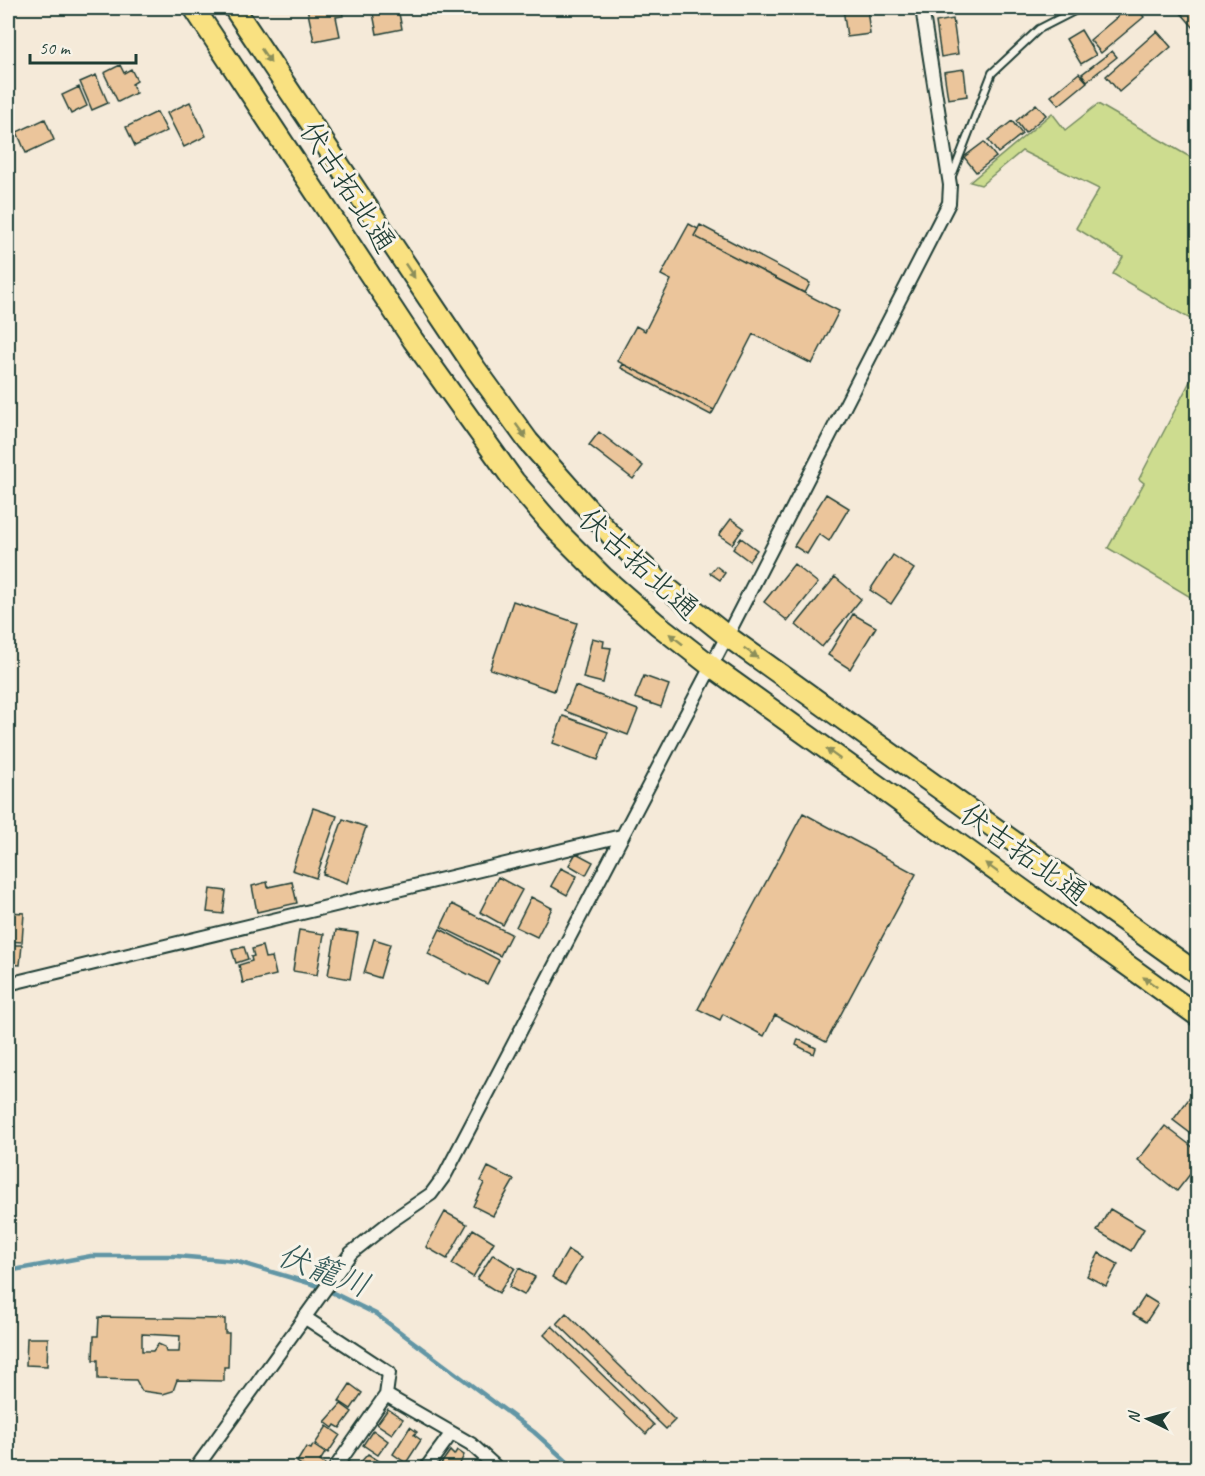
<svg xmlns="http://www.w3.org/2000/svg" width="1205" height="1476" viewBox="0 0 1205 1476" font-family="Caveat,'Klee One',sans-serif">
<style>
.green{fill:#cddc8f;stroke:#768c62;stroke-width:1.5}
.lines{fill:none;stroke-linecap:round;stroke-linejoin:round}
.stream{stroke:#6296a5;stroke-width:4.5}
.building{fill:#ebc59b;stroke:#1f3d34;stroke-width:1.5;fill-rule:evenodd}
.service-casing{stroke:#1f3d34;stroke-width:10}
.minor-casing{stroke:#1f3d34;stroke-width:16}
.primary-casing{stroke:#1f3d34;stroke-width:24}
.service{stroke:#f7f3e8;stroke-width:6}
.minor{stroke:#f7f3e8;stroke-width:12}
.primary{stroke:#f9e181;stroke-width:20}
.oneway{fill:#8c8f5a}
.labels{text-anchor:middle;stroke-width:6;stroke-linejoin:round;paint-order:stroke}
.street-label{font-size:30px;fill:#1f3d34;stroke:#f7f3e8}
.water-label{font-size:32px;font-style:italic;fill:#355b5a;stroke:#f7f3e8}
</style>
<rect width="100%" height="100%" fill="#f5ead9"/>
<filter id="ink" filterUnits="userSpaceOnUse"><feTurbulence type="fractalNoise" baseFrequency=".0167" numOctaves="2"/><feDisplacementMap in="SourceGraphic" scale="12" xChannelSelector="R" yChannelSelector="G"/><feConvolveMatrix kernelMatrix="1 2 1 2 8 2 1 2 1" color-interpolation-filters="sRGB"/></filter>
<g filter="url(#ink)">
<!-- green -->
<path class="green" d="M 1098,104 L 1197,161 L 1197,323 L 1113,274 L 1123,257 L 1076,228 L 1099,189 L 1022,151 L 981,185 L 970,182 L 1052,113 L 1065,130 Z
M 1197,368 L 1197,601 L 1108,548 L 1144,483 L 1139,479 Z"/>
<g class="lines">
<!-- stream -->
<path class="stream" d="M 8,1271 L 91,1256 L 176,1256 L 235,1261 L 319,1286 L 376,1314 L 534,1432 L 574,1468"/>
</g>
<!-- building -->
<path class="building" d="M 307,8 L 341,8 L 343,16 L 336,17 L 340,36 L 314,41 Z
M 372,8 L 398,8 L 402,29 L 377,34 Z
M 843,8 L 867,8 L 870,34 L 847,37 Z
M 933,8 L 951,8 L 952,12 L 935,15 Z
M 1128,8 L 1137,8 L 1144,17 L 1101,53 L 1090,40 Z
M 1187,8 L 1198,8 L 1198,27 L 1195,29 L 1181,13 Z
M 953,19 L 958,54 L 941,57 L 936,22 Z
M 1081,30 L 1096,55 L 1081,64 L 1066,39 Z
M 1157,31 L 1171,47 L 1119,92 L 1106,76 Z
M 1112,51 L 1117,57 L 1087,81 L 1082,74 Z
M 120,65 L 124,73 L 131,69 L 137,81 L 132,84 L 136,93 L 118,102 L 104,73 Z
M 964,69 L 967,96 L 948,99 L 944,72 Z
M 1079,73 L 1087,82 L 1059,105 L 1051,96 Z
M 96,75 L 108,103 L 92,110 L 80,82 Z
M 79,87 L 87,106 L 71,114 L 62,95 Z
M 190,102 L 206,136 L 184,147 L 167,113 Z
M 1036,104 L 1046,115 L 1025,133 L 1016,121 Z
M 157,112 L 167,131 L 135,146 L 126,127 Z
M 45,119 L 54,140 L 26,153 L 17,132 Z
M 1012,121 L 1022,134 L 998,153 L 988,140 Z
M 984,142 L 996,157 L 976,172 L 964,157 Z
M 689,224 L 698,229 L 694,236 L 839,311 L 812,364 L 753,334 L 714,410 L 617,361 L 636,326 L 645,331 L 671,280 L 661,275 Z
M 700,225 L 810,283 L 805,293 L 694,236 Z
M 623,364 L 714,410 L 711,415 L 621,368 Z
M 599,432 L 643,466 L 633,479 L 589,445 Z
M 826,494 L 849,508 L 829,541 L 819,534 L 807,554 L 794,546 Z
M 731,519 L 744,528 L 732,544 L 719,535 Z
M 741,538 L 757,550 L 749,561 L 733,549 Z
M 893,555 L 914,569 L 891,604 L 870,590 Z
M 794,564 L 818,583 L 788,621 L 764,602 Z
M 716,566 L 725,573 L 720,580 L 710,573 Z
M 835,577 L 861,599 L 822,647 L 796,625 Z
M 513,601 L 577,623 L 554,691 L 490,669 Z
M 853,614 L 876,627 L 850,669 L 828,655 Z
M 592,638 L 604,641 L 603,647 L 611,648 L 603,683 L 583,678 Z
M 644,676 L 669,685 L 661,707 L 635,698 Z
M 575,686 L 638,710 L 628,735 L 565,711 Z
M 563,716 L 608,732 L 598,760 L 553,743 Z
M 313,808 L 337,816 L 316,878 L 292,870 Z
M 803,813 L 916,874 L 826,1042 L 775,1015 L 764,1036 L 723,1014 L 720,1020 L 698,1009 Z
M 343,819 L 366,827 L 347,883 L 323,874 Z
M 576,853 L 593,862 L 586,875 L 569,865 Z
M 561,868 L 577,876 L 567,895 L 551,886 Z
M 498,877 L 522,890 L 503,925 L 480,912 Z
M 267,882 L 268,887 L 292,882 L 297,903 L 257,912 L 252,886 Z
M 210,889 L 226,891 L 223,914 L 207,912 Z
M 531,897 L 552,908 L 537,937 L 516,927 Z
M 452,904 L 511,934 L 500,956 L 441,927 Z
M 8,912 L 24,913 L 22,942 L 8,941 Z
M 440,929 L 499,960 L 487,984 L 428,954 Z
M 299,930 L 324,934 L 317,975 L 293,971 Z
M 336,930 L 358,933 L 350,979 L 328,975 Z
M 374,939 L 390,944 L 380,978 L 364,973 Z
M 8,945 L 22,945 L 20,965 L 8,964 Z
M 262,946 L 265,958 L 272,957 L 276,975 L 243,983 L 239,965 L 252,961 L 251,957 L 254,956 L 252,949 Z
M 244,947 L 248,959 L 236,963 L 232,950 Z
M 798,1039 L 816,1048 L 814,1054 L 796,1045 Z
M 1197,1088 L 1198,1088 L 1198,1139 L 1173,1120 Z
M 1165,1126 L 1198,1151 L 1198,1164 L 1177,1191 L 1138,1160 Z
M 488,1167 L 514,1180 L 493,1216 L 473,1206 L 484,1183 L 481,1181 Z
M 1110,1209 L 1144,1229 L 1131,1251 L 1097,1231 Z
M 445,1212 L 467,1224 L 447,1259 L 426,1247 Z
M 473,1229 L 494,1242 L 473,1277 L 452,1264 Z
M 568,1250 L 581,1258 L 565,1285 L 552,1277 Z
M 1099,1253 L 1118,1264 L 1106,1286 L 1087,1276 Z
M 493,1254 L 515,1268 L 499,1293 L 477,1279 Z
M 519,1268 L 535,1277 L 524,1295 L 509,1287 Z
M 1145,1296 L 1158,1304 L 1146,1322 L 1133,1314 Z
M 566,1313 L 675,1420 L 666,1429 L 557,1323 Z
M 99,1317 L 225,1319 L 225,1333 L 229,1333 L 228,1367 L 224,1367 L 224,1381 L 177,1380 L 173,1391 L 163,1394 L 142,1391 L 136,1380 L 98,1379 L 98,1360 L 93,1360 L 94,1336 L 98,1336 ZM 142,1334 L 180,1336 L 179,1352 L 166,1352 L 165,1347 L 158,1344 L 153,1351 L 142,1351 Z
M 552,1326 L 654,1425 L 646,1434 L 544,1335 Z
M 27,1338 L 48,1338 L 47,1366 L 26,1365 Z
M 350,1384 L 362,1393 L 351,1409 L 339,1401 Z
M 341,1404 L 352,1412 L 340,1428 L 335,1425 L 333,1428 L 325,1422 Z
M 388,1409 L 403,1419 L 392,1434 L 377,1424 Z
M 327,1426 L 340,1435 L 328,1453 L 315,1444 Z
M 410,1427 L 417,1432 L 414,1435 L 421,1440 L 406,1463 L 393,1454 Z
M 373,1430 L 388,1441 L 378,1455 L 363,1445 Z
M 313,1445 L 325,1453 L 320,1461 L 326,1465 L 324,1468 L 306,1468 L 297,1462 L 306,1447 L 311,1449 Z
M 457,1450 L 464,1455 L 458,1468 L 445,1468 L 440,1465 L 450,1451 L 454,1455 Z
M 368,1454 L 387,1466 L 386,1468 L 357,1466 Z"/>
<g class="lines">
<defs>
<path id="service" d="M 952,176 L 992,73 L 1039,29 L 1080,8"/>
<path id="minor" d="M 8,984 L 621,836
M 304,1317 L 389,1373 L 386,1395 L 471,1444 L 497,1468
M 196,1468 L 351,1253 L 390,1222 L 431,1194 L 445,1175 L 727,636 L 949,203 L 950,185 L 922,8
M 335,1468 L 386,1395
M 426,1468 L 451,1434"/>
<path id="primary" d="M 194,8 L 413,340 L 514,481 L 559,533 L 603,577 L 657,624 L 711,666 L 1198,1016
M 234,8 L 475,368 L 528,441 L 611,535 L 661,583 L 727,636 L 1198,974"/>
</defs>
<!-- service casing -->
<use href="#service" class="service-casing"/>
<!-- minor casing -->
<use href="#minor" class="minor-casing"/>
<!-- primary casing -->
<use href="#primary" class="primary-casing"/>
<!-- service -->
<use href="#service" class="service"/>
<!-- minor -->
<use href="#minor" class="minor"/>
<!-- primary -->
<use href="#primary" class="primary"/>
</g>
<!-- one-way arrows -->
<defs><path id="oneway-solid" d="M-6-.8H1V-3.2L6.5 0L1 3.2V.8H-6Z" transform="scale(1.5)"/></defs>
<g class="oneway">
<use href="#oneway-solid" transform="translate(266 56) rotate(56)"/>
<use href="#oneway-solid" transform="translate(410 271) rotate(56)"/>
<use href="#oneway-solid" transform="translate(521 431) rotate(54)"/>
<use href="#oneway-solid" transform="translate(676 639) rotate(-142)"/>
<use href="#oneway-solid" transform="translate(751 653) rotate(36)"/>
<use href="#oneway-solid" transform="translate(833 754) rotate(-144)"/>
<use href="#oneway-solid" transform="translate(992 868) rotate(-144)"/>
<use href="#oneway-solid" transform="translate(1150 982) rotate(-144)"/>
</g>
</g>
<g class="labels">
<!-- street labels -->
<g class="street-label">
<text transform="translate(348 187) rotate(57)" y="10">伏古拓北通</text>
<text transform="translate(639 564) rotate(42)" y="10">伏古拓北通</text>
<text transform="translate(1024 854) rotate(36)" y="10">伏古拓北通</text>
</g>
<!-- water labels -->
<g class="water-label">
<text transform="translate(324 1270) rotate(21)" y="11">伏籠川</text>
</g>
</g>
<!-- margin -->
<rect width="1205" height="1476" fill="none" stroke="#f7f3e8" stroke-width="30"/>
<rect x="15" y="15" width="1175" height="1446" fill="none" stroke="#1f3d34" stroke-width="2" filter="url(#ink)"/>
<!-- north arrow -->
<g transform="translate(1148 1419) rotate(275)" stroke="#f7f3e8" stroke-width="4.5" paint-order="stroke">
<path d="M0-4.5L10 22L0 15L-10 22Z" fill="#1f3d34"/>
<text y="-9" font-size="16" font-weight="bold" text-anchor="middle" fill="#1f3d34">N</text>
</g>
<!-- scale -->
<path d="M30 54v9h106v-9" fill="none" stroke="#1f3d34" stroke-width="3"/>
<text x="39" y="54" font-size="18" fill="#1f3d34" stroke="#f7f3e8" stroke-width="4.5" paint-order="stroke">50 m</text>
</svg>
